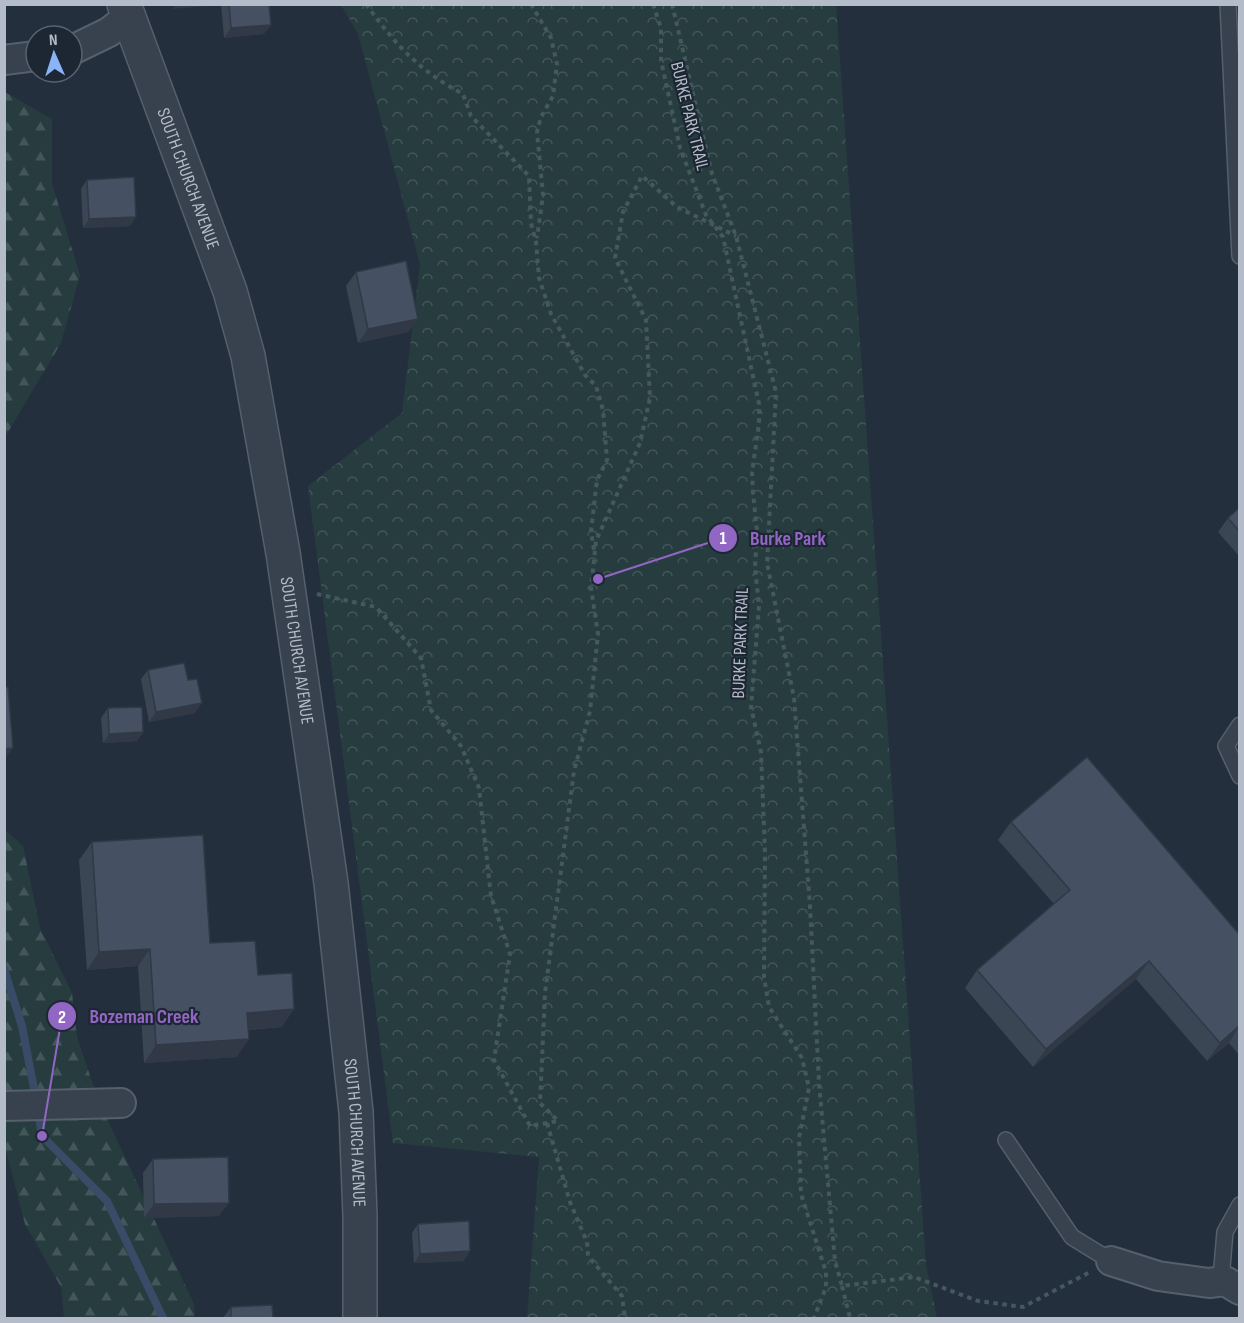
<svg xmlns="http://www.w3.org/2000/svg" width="1244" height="1323" viewBox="0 0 1244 1323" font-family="'Sofia Sans Condensed',sans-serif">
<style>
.forest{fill:url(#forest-firs)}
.park{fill:url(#park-crowns)}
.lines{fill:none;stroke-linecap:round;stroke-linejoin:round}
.stream{stroke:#394c67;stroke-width:8}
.service-casing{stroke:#565f6c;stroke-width:18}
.minor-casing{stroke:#565f6c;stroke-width:32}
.tertiary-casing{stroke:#565f6c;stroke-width:36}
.path{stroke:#44595c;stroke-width:4;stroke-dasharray:4.5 4.5;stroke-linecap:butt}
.service{stroke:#38414e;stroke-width:15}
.minor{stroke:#38414e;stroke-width:28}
.tertiary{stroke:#38414e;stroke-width:33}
.wall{fill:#3b4654}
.shaded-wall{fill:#303945}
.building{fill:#455162;stroke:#303945;stroke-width:1.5}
.labels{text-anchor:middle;stroke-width:4.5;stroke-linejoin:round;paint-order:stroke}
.street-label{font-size:18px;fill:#b4bcc9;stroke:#1d2633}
.leader{fill:none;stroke:#9266c3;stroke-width:2}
.callout-dot{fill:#9266c3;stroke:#1d2633;stroke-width:2}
.mark-label{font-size:18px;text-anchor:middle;font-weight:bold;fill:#fff}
.callout-label{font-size:20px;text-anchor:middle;font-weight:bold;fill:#9266c3;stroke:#1d2633;stroke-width:4.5;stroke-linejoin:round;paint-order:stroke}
</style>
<defs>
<pattern id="forest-firs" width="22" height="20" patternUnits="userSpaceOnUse" patternTransform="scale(1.5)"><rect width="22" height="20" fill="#263c3f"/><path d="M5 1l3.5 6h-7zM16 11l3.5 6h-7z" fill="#435659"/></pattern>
<pattern id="park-crowns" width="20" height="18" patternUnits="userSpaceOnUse" patternTransform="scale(1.5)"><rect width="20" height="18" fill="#263c3f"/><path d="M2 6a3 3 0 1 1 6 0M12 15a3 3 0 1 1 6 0" fill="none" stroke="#435659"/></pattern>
</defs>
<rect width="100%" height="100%" fill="#242f3e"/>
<!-- forest -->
<path class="forest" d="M 5,92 L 52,119 L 52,184 L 80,275 L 61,343 L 5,437 Z
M 4,829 L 23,846 L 40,928 L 72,993 L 77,1037 L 99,1102 L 194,1304 L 195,1318 L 64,1318 L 61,1287 L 25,1224 L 5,1147 Z"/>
<!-- park -->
<path class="park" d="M 341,5 L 836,5 L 926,1265 L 937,1318 L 527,1318 L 539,1157 L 393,1143 L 308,486 L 402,413 L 420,264 L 358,34 Z"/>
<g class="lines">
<!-- stream -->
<path class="stream" d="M 4,969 L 22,1026 L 36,1099
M 38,1111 L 42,1136 L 107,1201 L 163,1318"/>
<defs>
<path id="service" d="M 1228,4 L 1240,256
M 1240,725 L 1226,746 L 1240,776
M 1006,1140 L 1072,1237 L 1111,1261
M 1225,1281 L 1222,1267 L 1225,1232 L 1240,1205"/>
<path id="minor" d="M 72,50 L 109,32 L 128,17
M 4,60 L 36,56
M 4,1106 L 121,1103
M 1111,1261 L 1158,1276 L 1209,1283 L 1225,1281 L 1240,1290"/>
<g id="tertiary">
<path id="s1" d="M 124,4 L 230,291 L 248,356 L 283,553 L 331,883 L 356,1112 L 360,1216 L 360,1318"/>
</g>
</defs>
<!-- service casing -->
<use href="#service" class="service-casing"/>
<!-- minor casing -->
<use href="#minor" class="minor-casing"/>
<!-- tertiary casing -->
<use href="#tertiary" class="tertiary-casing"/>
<!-- path -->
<path class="path" d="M 366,4 C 395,44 419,71 463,94 L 471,116 L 529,176 L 531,223 L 536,242 L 539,278 L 551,314 L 585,375 L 596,386 L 603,410 L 607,460 L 597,480 L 591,531 L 594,550
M 531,4 L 551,38 L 557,64 L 553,96 L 541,117 L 537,132 L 543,195 L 537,238
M 653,4 L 661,28 L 661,60 L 680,148 L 706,215 L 723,237 L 759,404 L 759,424 L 752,472 L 753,493 L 757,531 L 755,567 L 759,606 L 751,707 L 761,752 L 765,853 L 764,977 L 769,1007 L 802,1058 L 809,1088 L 799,1138 L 801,1194 L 826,1272 L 826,1287 L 814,1318
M 672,4 L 712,174 L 736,236 L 776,392 L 767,563 L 794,698 L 810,906 L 819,1083 L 835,1261 L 842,1286 L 914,1277 L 978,1301 L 1023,1307 L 1090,1272
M 317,594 L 376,607 L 421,658 L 431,710 L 461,746 L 479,788 L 491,896 L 510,954 L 494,1060 L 530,1126 L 558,1121 L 540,1103 L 545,993 L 574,771 L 590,711 L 598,634 L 591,588 L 596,541 L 640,443 L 650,398 L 646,320 L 615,258 L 623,212 L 642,176 L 677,207 L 736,236
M 547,1123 L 570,1202 L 587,1242 L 588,1256 L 622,1296 L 625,1318
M 842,1286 L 850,1318"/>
<!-- service -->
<use href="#service" class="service"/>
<!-- minor -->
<use href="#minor" class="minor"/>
<!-- tertiary -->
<use href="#tertiary" class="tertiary"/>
</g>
<!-- wall -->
<path class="wall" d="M 221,4 L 269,4 L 264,34 L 224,38 Z
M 87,180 L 136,217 L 130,226 L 83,228 L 81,189 Z
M 356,272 L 418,319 L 408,332 L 358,343 L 346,286 Z
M 1239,508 L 1239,556 L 1218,532 L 1228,518 Z
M 148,670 L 188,680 L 195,713 L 149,722 L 141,679 Z
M 108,708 L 143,732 L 137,741 L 103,743 L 101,718 Z
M 1011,822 L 1239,934 L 1239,1055 L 1229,1043 L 1207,1061 L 1136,979 L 1033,1067 L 965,988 L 977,970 L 1054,904 L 998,840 Z
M 92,842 L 210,943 L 258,975 L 282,1027 L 248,1030 L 237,1057 L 144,1063 L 138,966 L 87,970 L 79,860 Z
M 153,1159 L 219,1216 L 144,1218 L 143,1173 Z
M 418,1224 L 464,1261 L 414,1263 L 412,1233 Z
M 231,1307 L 273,1318 L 223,1318 Z"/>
<!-- shaded-wall -->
<path class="shaded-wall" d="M 176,4 L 221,4 L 220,5 L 173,9 Z
M 271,25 L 264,34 L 224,38 L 231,28 Z
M 136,217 L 130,226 L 83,228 L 89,219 Z
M 418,319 L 408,332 L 358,343 L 368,329 Z
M 202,703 L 195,713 L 149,722 L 156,712 Z
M 143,732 L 137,741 L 103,743 L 109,734 Z
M 13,748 L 4,760 L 4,749 Z
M 150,949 L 138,966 L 87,970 L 99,952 Z
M 1149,961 L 1136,979 L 1033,1067 L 1046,1049 Z
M 294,1009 L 282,1027 L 235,1030 L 247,1013 Z
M 1239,1026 L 1229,1043 L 1207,1061 L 1220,1043 Z
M 249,1039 L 237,1057 L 144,1063 L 156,1045 Z
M 229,1203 L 219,1216 L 144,1218 L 154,1204 Z
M 470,1251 L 464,1261 L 414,1263 L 420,1254 Z"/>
<!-- building -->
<path class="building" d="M 229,4 L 269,4 L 271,25 L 231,28 Z
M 134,177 L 136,217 L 89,219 L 87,180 Z
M 406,261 L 418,319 L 368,329 L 356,272 Z
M 1239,508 L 1239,531 L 1228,518 Z
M 184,663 L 188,680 L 197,679 L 202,703 L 156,712 L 148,670 Z
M 4,687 L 8,687 L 13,748 L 4,749 Z
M 142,707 L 143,732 L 109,734 L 108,708 Z
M 1087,757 L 1239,934 L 1239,1026 L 1220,1043 L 1149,961 L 1046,1049 L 977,970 L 1070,890 L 1011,822 Z
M 203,835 L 210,943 L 255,941 L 258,975 L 292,973 L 294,1009 L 247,1013 L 249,1039 L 156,1045 L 150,949 L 99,952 L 92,842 Z
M 228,1157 L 229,1203 L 154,1204 L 153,1159 Z
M 469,1221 L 470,1251 L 420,1254 L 418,1224 Z
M 272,1305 L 273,1318 L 231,1318 L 231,1307 Z"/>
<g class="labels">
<!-- street labels -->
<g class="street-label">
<text transform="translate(690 116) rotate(76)" y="6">BURKE PARK TRAIL</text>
<text dy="6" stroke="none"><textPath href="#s1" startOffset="186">SOUTH CHURCH AVENUE</textPath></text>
<text transform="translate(740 643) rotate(-88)" y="6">BURKE PARK TRAIL</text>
<text dy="6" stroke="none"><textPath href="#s1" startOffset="672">SOUTH CHURCH AVENUE</textPath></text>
<text dy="6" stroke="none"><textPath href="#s1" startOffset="1158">SOUTH CHURCH AVENUE</textPath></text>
</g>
</g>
<!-- callouts -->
<path class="leader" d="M598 579L723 538M42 1136L62 1016"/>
<g class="callout-dot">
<circle cx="598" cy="579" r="6"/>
<circle cx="42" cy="1136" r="6"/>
<circle cx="723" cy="538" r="15"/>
<circle cx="62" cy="1016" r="15"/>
</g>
<g class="mark-label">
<text x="723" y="544">1</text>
<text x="62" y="1023">2</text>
</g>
<g class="callout-label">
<text x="788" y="545">Burke Park</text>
<text x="144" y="1023">Bozeman Creek</text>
</g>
<!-- border -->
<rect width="1244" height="1323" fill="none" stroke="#b4bcc9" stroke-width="12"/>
<!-- north arrow -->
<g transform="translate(54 54) rotate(357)"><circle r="28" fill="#1d2633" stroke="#59626f" stroke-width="1.5"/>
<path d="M0-4.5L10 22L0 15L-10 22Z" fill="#8ab4f8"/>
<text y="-9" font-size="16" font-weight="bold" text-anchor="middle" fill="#b4bcc9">N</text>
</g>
</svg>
